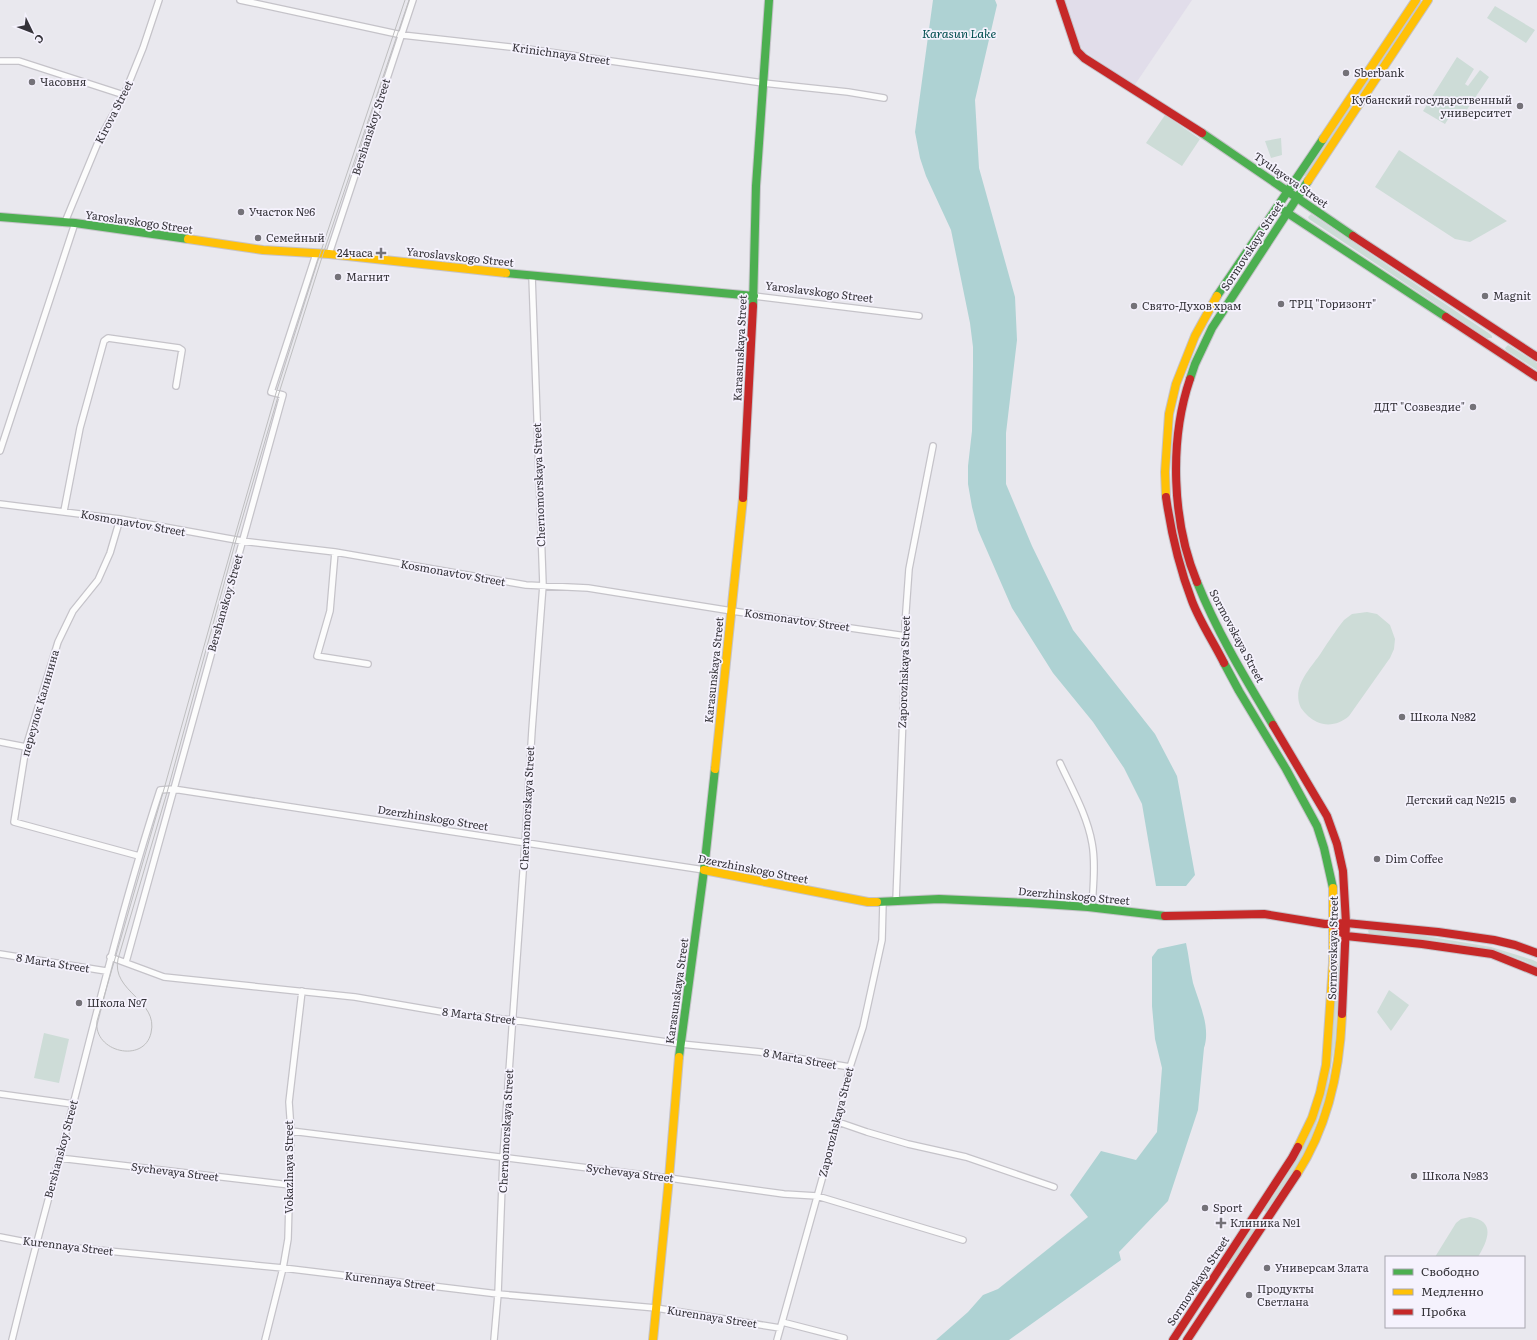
<svg xmlns="http://www.w3.org/2000/svg" width="1537" height="1340" viewBox="0 0 1537 1340" font-family="Literata,serif">
<style>
.industrial{fill:#e1ddea}
.green{fill:#cddcd7}
.water{fill:#aed2d3}
.lines{fill:none;stroke-linecap:round;stroke-linejoin:round}
.street-casing{stroke:#c5c3c9;stroke-width:8}
.fast-casing{stroke:#c5c3c9;stroke-width:10}
.slow-casing{stroke:#c5c3c9;stroke-width:10}
.jam-casing{stroke:#c5c3c9;stroke-width:10}
.street{stroke:#fcfcfc;stroke-width:5.5}
.fast{stroke:#4caf50;stroke-width:8}
.slow{stroke:#ffc107;stroke-width:8}
.jam{stroke:#c62828;stroke-width:8}
.tram{stroke:#bebebf;stroke-width:1}
.poi-dot{fill:#747278;stroke:#f5f2fd;stroke-width:1.5}
.labels{text-anchor:middle;stroke-width:3.5;stroke-linejoin:round;paint-order:stroke}
.street-label{font-size:11px;fill:#353339;stroke:#f5f2fd}
.poi-label{font-size:11px;fill:#353339;stroke:#f5f2fd;text-anchor:start}
.water-label{font-size:12px;font-style:italic;fill:#004e4f;stroke:#f5f2fd}
</style>
<rect width="100%" height="100%" fill="#e9e8ee"/>
<!-- industrial -->
<path class="industrial" d="M 1063,0 L 1192,0 L 1134,86 L 1084,51 L 1077,41 Z"/>
<!-- green -->
<path class="green" d="M 1419,0 L 1421,1 L 1420,3 L 1307,175 L 1305,176 L 1303,175 Z
M 1495,6 L 1535,30 L 1526,43 L 1487,18 Z
M 1457,57 L 1474,69 L 1465,84 L 1468,86 L 1480,70 L 1489,77 L 1462,117 L 1452,113 L 1445,124 L 1423,111 Z
M 1165,115 L 1200,139 L 1182,166 L 1146,143 Z
M 1281,138 L 1282,155 L 1271,158 L 1265,141 Z
M 1399,150 L 1507,221 L 1470,242 L 1455,239 L 1375,187 Z
M 1311,214 L 1490,334 L 1492,336 L 1492,338 L 1487,338 L 1309,219 L 1308,217 Z
M 1508,345 L 1537,363 L 1537,370 L 1506,350 L 1505,348 Z
M 1367,612 L 1377,614 L 1390,625 L 1395,639 L 1394,649 L 1390,658 L 1349,716 C 1340,724 1328,727 1317,722 C 1311,719 1305,714 1301,708 C 1291,687 1310,669 1321,653 C 1328,642 1336,630 1344,620 L 1352,614 Z
M 1369,930 L 1419,935 L 1491,947 L 1533,960 L 1537,962 L 1537,967 C 1488,942 1423,940 1369,934 L 1368,931 Z
M 1337,966 L 1340,966 L 1335,1043 L 1326,1097 L 1311,1138 L 1299,1162 L 1266,1212 L 1264,1211 L 1265,1208 C 1284,1180 1304,1151 1316,1119 C 1335,1071 1333,1016 1337,966 Z
M 1389,990 L 1409,1005 L 1391,1031 L 1377,1012 Z
M 44,1033 L 69,1039 L 59,1083 L 34,1078 Z
M 1470,1217 C 1497,1221 1487,1242 1478,1257 L 1435,1257 L 1456,1223 L 1461,1219 Z
M 1257,1221 L 1258,1223 L 1258,1225 L 1229,1269 L 1226,1267 Z"/>
<!-- water -->
<path class="water" d="M 933,0 L 995,0 L 997,5 L 975,100 L 979,168 L 1015,297 L 1017,340 L 1006,433 L 1006,484 L 1032,546 L 1073,630 L 1155,734 L 1177,776 L 1195,875 L 1186,886 L 1156,886 L 1142,804 L 1124,768 L 1093,722 L 1053,673 L 1012,608 L 978,530 L 972,507 L 968,484 L 968,466 L 972,431 L 973,366 L 973,347 L 970,323 L 951,230 L 926,176 L 920,158 L 915,132 Z
M 1186,943 C 1189,956 1190,970 1193,983 C 1199,1003 1211,1027 1204,1048 L 1198,1110 L 1168,1201 L 1119,1252 L 1121,1260 L 1009,1340 L 936,1340 L 968,1312 L 983,1295 L 998,1289 L 1088,1217 L 1070,1195 L 1101,1151 L 1136,1160 L 1157,1132 L 1162,1068 L 1155,1039 L 1152,1006 L 1152,957 L 1158,949 Z"/>
<g class="lines">
<defs>
<path id="street" d="M 240,0 L 402,35 L 528,49 L 763,83 L 848,92 L 884,98
M 0,61 L 19,61 L 124,95
M 65,222 L 99,140 L 124,95 L 143,48 L 159,0
M 329,254 L 413,0
M 754,296 L 919,316
M 0,451 L 75,223
M 0,504 L 120,519 L 242,541 L 335,552 L 526,585 L 588,588 L 732,611 L 906,636
M 64,511 L 80,428 L 104,341 L 108,338 L 179,348 L 182,350 L 176,386
M 120,519 L 110,553 L 98,580 L 73,611 L 58,642 L 26,747 L 14,822 L 139,856
M 335,552 L 330,611 L 317,656 L 368,664
M 0,742 L 26,747
M 1060,763 C 1072,789 1087,815 1092,843 C 1096,864 1093,887 1092,908
M 896,901 L 906,636 L 905,625 L 909,569 L 933,446
M 0,954 L 106,971
M 110,957 L 164,977 L 355,997 L 454,1014 L 513,1020 L 681,1044 L 760,1052 L 850,1067
M 126,962 L 283,395 L 271,392 L 316,254
M 0,1094 L 73,1104
M 838,1122 L 867,1132 L 908,1144 L 966,1157 L 1054,1187
M 291,1131 L 669,1178 L 784,1194 L 817,1196 L 963,1240
M 59,1158 L 290,1185
M 0,1237 L 36,1244 L 283,1268 L 498,1294 L 656,1308 L 780,1328
M 782,1322 L 844,1338
M 12,1340 C 31,1261 53,1184 73,1105 C 100,999 126,894 160,790 L 173,789 L 704,870
M 265,1340 L 283,1268 L 288,1239 L 291,1131 L 289,1102 L 302,991
M 494,1340 L 498,1294 L 503,1157 L 525,844 L 532,730 L 543,585 L 532,276
M 777,1340 L 838,1122 L 850,1067 L 863,1027 L 882,940 L 883,902"/>
<path id="fast" d="M 1202,133 L 1353,236
M 1283,210 L 1446,317
M 0,217 L 75,223 L 188,239
M 506,273 L 754,296
M 1217,296 L 1323,139
M 753,306 L 756,186 L 769,0
M 1190,379 L 1195,364 L 1212,328 L 1308,181
M 1197,582 C 1217,632 1245,678 1273,725
M 1224,663 L 1239,691 L 1286,769 L 1317,826 L 1324,848 L 1333,888
M 877,902 L 939,899 L 1028,903 L 1088,907 L 1165,916
M 679,1057 L 704,870 L 715,769"/>
<path id="slow" d="M 1323,139 L 1416,0
M 1308,181 L 1428,0
M 188,239 L 263,250 L 329,254 L 506,273
M 1166,497 L 1165,472 L 1169,414 L 1176,384 L 1195,336 L 1217,296
M 715,769 L 743,498
M 704,870 L 868,902 L 877,902
M 1298,1147 L 1312,1118 L 1320,1093 L 1326,1065 L 1333,963 L 1333,888
M 1297,1174 C 1328,1126 1340,1071 1342,1014
M 653,1340 L 669,1178 L 679,1057"/>
<path id="jam" d="M 1060,0 L 1077,51 L 1084,58 L 1202,133
M 1353,236 L 1537,357
M 1446,317 L 1537,377
M 1190,379 C 1169,441 1172,522 1197,582
M 1166,497 C 1171,532 1179,567 1192,601 C 1200,622 1214,643 1224,663
M 743,498 L 753,306
M 1273,725 L 1327,816 L 1337,844 L 1343,871 L 1346,923 L 1342,1014
M 1165,916 L 1264,914 L 1325,924 L 1346,923 L 1438,932 L 1494,940 L 1515,945 L 1537,953
M 1333,925 L 1346,936 L 1422,944 L 1492,954 L 1537,972
M 1173,1340 L 1292,1158 L 1298,1147
M 1187,1340 L 1297,1174"/>
</defs>
<!-- street casing -->
<use href="#street" class="street-casing"/>
<!-- fast casing -->
<use href="#fast" class="fast-casing"/>
<!-- slow casing -->
<use href="#slow" class="slow-casing"/>
<!-- jam casing -->
<use href="#jam" class="jam-casing"/>
<!-- street -->
<use href="#street" class="street"/>
<!-- fast -->
<use href="#fast" class="fast"/>
<!-- slow -->
<use href="#slow" class="slow"/>
<!-- jam -->
<use href="#jam" class="jam"/>
<!-- tram -->
<path class="tram" d="M 405,0 L 320,254 L 276,393 L 234,539 L 164,789 L 97,1021 C 93,1052 144,1064 151,1033 C 159,1000 111,992 118,959 L 168,789 L 236,540 L 279,393 L 323,254 L 409,0"/>
</g>
<!-- markers -->
<g class="poi-dot">
<circle cx="1346" cy="73" r="4"/>
<circle cx="32" cy="82" r="4"/>
<circle cx="1520" cy="106" r="4"/>
<circle cx="241" cy="212" r="4"/>
<circle cx="258" cy="238" r="4"/>
<path d="M379 247h4v4h4v4h-4v4h-4v-4h-4v-4h4z"/>
<circle cx="338" cy="277" r="4"/>
<circle cx="1485" cy="296" r="4"/>
<circle cx="1281" cy="304" r="4"/>
<circle cx="1134" cy="306" r="4"/>
<circle cx="1473" cy="407" r="4"/>
<circle cx="1402" cy="717" r="4"/>
<circle cx="1513" cy="800" r="4"/>
<circle cx="1377" cy="859" r="4"/>
<circle cx="79" cy="1003" r="4"/>
<circle cx="1414" cy="1176" r="4"/>
<circle cx="1205" cy="1208" r="4"/>
<path d="M1219 1217h4v4h4v4h-4v4h-4v-4h-4v-4h4z"/>
<circle cx="1267" cy="1268" r="4"/>
<circle cx="1249" cy="1295" r="4"/>
</g>
<g class="labels">
<!-- street labels -->
<g class="street-label">
<text transform="translate(561 54) rotate(8)" y="4">Krinichnaya Street</text>
<text transform="translate(114 112) rotate(-63)" y="4">Kirova Street</text>
<text transform="translate(371 127) rotate(-72)" y="4">Bershanskoy Street</text>
<text transform="translate(1291 180) rotate(35)" y="4">Tyulayeva Street</text>
<text transform="translate(139 222) rotate(8)" y="4">Yaroslavskogo Street</text>
<text transform="translate(1252 246) rotate(-57)" y="4">Sormovskaya Street</text>
<text transform="translate(460 257) rotate(6)" y="4">Yaroslavskogo Street</text>
<text transform="translate(819 292) rotate(7)" y="4">Yaroslavskogo Street</text>
<text transform="translate(740 348) rotate(-87)" y="4">Karasunskaya Street</text>
<text transform="translate(539 485) rotate(-92)" y="4">Chernomorskaya Street</text>
<text transform="translate(133 523) rotate(10)" y="4">Kosmonavtov Street</text>
<text transform="translate(453 573) rotate(10)" y="4">Kosmonavtov Street</text>
<text transform="translate(225 603) rotate(-74)" y="4">Bershanskoy Street</text>
<text transform="translate(797 620) rotate(8)" y="4">Kosmonavtov Street</text>
<text transform="translate(1237 636) rotate(62)" y="4">Sormovskaya Street</text>
<text transform="translate(714 670) rotate(-84)" y="4">Karasunskaya Street</text>
<text transform="translate(904 672) rotate(-88)" y="4">Zaporozhskaya Street</text>
<text transform="translate(40 703) rotate(-74)" y="4">переулок Калинина</text>
<text transform="translate(527 808) rotate(-87)" y="4">Chernomorskaya Street</text>
<text transform="translate(433 818) rotate(9)" y="4">Dzerzhinskogo Street</text>
<text transform="translate(753 869) rotate(11)" y="4">Dzerzhinskogo Street</text>
<text transform="translate(1074 896) rotate(5)" y="4">Dzerzhinskogo Street</text>
<text transform="translate(1333 948) rotate(-89)" y="4">Sormovskaya Street</text>
<text transform="translate(53 963) rotate(9)" y="4">8 Marta Street</text>
<text transform="translate(677 991) rotate(-82)" y="4">Karasunskaya Street</text>
<text transform="translate(479 1016) rotate(7)" y="4">8 Marta Street</text>
<text transform="translate(800 1059) rotate(10)" y="4">8 Marta Street</text>
<text transform="translate(836 1122) rotate(-76)" y="4">Zaporozhskaya Street</text>
<text transform="translate(506 1131) rotate(-87)" y="4">Chernomorskaya Street</text>
<text transform="translate(61 1149) rotate(-75)" y="4">Bershanskoy Street</text>
<text transform="translate(289 1167) rotate(-90)" y="4">Vokazlnaya Street</text>
<text transform="translate(175 1172) rotate(7)" y="4">Sychevaya Street</text>
<text transform="translate(630 1173) rotate(7)" y="4">Sychevaya Street</text>
<text transform="translate(68 1246) rotate(7)" y="4">Kurennaya Street</text>
<text transform="translate(390 1281) rotate(7)" y="4">Kurennaya Street</text>
<text transform="translate(1198 1281) rotate(-57)" y="4">Sormovskaya Street</text>
<text transform="translate(712 1317) rotate(9)" y="4">Kurennaya Street</text>
</g>
<!-- poi labels -->
<g class="poi-label">
<text x="1354" y="77">Sberbank</text>
<text x="40" y="86">Часовня</text>
<text x="1512" y="104" text-anchor="end">Кубанский государственный<tspan x="1512" dy="13">университет</tspan></text>
<text x="249" y="216">Участок №6</text>
<text x="266" y="242">Семейный</text>
<text x="373" y="257" text-anchor="end">24часа</text>
<text x="346" y="281">Магнит</text>
<text x="1493" y="300">Magnit</text>
<text x="1289" y="308">ТРЦ "Горизонт"</text>
<text x="1142" y="310">Свято-Духов храм</text>
<text x="1465" y="411" text-anchor="end">ДДТ "Созвездие"</text>
<text x="1410" y="721">Школа №82</text>
<text x="1505" y="804" text-anchor="end">Детский сад №215</text>
<text x="1385" y="863">Dim Coffee</text>
<text x="87" y="1007">Школа №7</text>
<text x="1422" y="1180">Школа №83</text>
<text x="1213" y="1212">Sport</text>
<text x="1230" y="1227">Клиника №1</text>
<text x="1275" y="1272">Универсам Злата</text>
<text x="1257" y="1293">Продукты<tspan x="1257" dy="13">Светлана</tspan></text>
</g>
<!-- water labels -->
<g class="water-label">
<text x="959" y="38">Karasun Lake</text>
</g>
</g>
<!-- legend -->
<rect x="1385" y="1256" width="140" height="72" fill="#f5f2fd" stroke="#a8a6af"/>
<rect x="1393" y="1269" width="20" height="6" fill="#4caf50" stroke="#a8a6af"/>
<text x="1421" y="1276" font-size="12" fill="#353339">Свободно</text>
<rect x="1393" y="1289" width="20" height="6" fill="#ffc107" stroke="#a8a6af"/>
<text x="1421" y="1296" font-size="12" fill="#353339">Медленно</text>
<rect x="1393" y="1309" width="20" height="6" fill="#c62828" stroke="#a8a6af"/>
<text x="1421" y="1316" font-size="12" fill="#353339">Пробка</text>
<!-- north arrow -->
<g transform="translate(32 32) rotate(133)" stroke="#f5f2fd" stroke-width="3" paint-order="stroke">
<path d="M0-3L7 15L0 10L-7 15Z" fill="#353339"/>
<text y="-6" font-size="11" font-weight="bold" text-anchor="middle" fill="#353339">С</text>
</g>
</svg>
